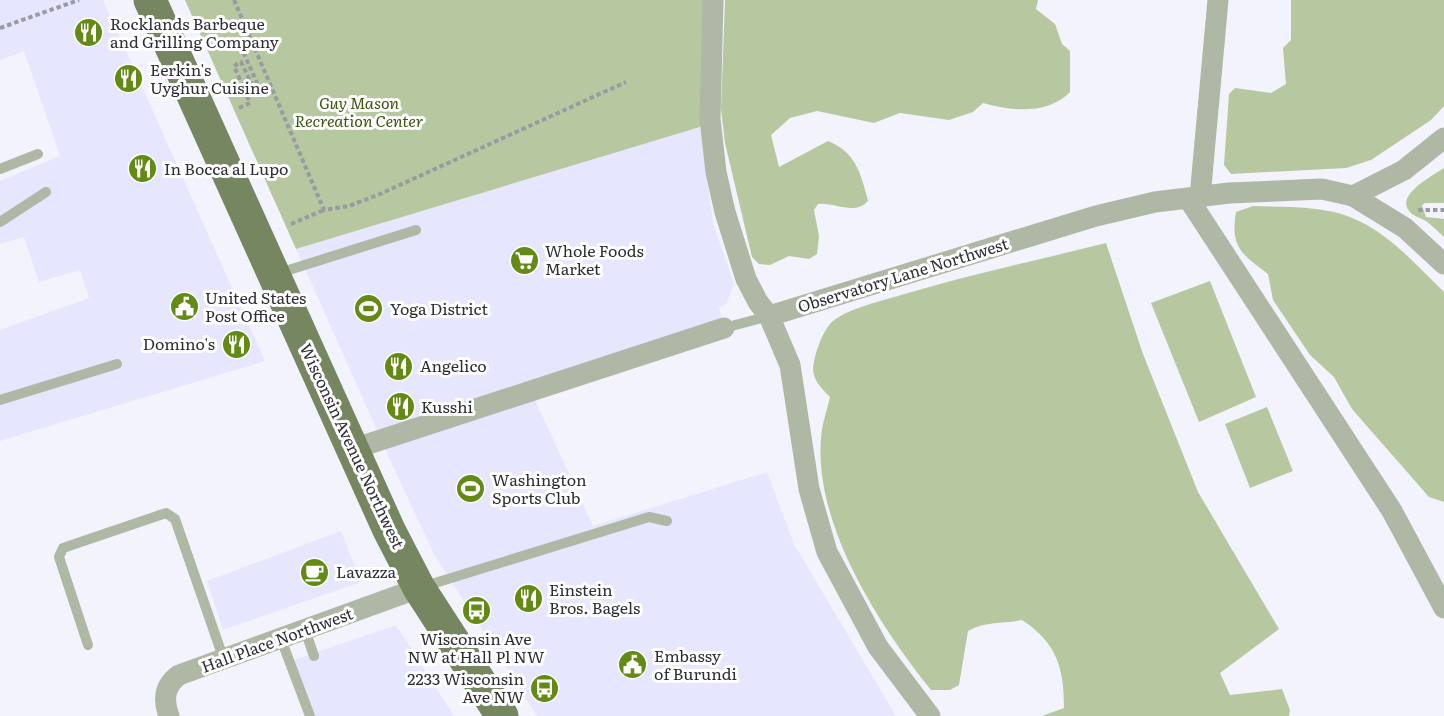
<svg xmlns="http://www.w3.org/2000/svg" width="1444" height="716" viewBox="0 0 1444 716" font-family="Literata,serif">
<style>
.built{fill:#e6e7ff}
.green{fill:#b7c8a1}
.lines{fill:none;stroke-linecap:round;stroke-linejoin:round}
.path{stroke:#999aa2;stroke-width:4;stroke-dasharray:4.5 3;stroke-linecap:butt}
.service{stroke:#afb8a4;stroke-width:10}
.minor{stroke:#afb8a4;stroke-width:21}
.primary{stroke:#768661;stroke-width:33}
.labels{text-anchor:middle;stroke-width:6;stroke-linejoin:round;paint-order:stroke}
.poi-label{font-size:16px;fill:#2d2d35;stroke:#fff;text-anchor:start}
.park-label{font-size:16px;font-style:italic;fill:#3c540f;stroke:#fff}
.street-label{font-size:16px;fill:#2d2d35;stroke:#fff}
</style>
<rect width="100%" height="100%" fill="#f2f3fc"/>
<!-- built -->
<path class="built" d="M 0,0 L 103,0 L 265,361 L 0,441 L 0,330 L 89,298 L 80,270 L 39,282 L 24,237 L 0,244 L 0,181 L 60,156 L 24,51 L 0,60 Z
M 700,127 L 713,223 L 734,284 L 726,304 L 719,307 L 722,320 L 377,430 L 296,249 Z
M 534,398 L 593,526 L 767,472 L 794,544 L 896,716 L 537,716 L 434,554 L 384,447 Z
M 341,531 L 361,582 L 223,630 L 207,581 Z
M 396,625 L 454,716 L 315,716 L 294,660 Z"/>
<!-- green -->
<path class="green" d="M 185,0 L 704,0 L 700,127 L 296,249 Z
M 725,0 L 1038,0 L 1036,9 L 1055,24 L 1062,44 L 1070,51 L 1070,92 C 1048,115 1011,111 983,103 L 973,112 L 949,120 L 900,113 L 874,123 L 817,111 L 790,118 L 771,135 L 779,167 L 828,141 C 856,152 861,174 868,201 C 855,216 834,202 818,204 L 814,210 L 819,236 L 817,254 L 809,259 L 789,256 L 770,265 L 759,264 L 752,257 L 725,143 L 721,109 Z
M 1291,0 L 1444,0 L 1444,106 L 1431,120 L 1371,160 L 1346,168 L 1231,174 L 1224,165 L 1229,94 L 1235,88 L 1271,93 L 1286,84 L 1283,48 L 1291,40 Z
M 1444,168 L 1444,203 L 1425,203 L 1422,205 L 1426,217 L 1444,219 L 1444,237 C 1438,232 1433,226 1426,221 C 1421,218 1413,216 1410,212 C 1394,195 1434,175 1444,168 Z
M 1253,206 C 1278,207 1304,206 1328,211 C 1377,219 1410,259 1444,292 L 1444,502 L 1429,497 L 1352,409 L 1334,377 L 1310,355 L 1273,300 L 1268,274 C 1242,254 1230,248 1236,212 Z
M 1106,243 L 1143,354 L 1198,492 L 1279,629 L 1220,673 L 1230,695 L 1282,689 L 1290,710 L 1289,716 L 1042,716 L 1064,708 C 1064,668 1057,643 1022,620 C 1004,624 985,621 968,631 L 959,685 L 950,690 L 931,690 C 879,625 814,525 821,438 C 822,424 827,410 830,397 C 824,391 816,383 814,375 C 810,363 823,329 833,321 C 849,308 882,301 901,295 C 969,275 1038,260 1106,243 Z
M 1210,281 L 1256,397 L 1199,422 L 1151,303 Z
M 1267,407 L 1293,471 L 1250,488 L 1225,424 Z"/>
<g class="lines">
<!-- path -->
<path class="path" d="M 234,0 L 324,210 L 349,206 L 380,194 L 626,82
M 0,28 L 79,0
M 239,108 L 250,103 L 234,66 L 241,62 L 252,85 L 257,83 L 242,49 L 252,44
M 1418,210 L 1444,210
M 291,224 L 324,210"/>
<!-- service -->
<path class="service" d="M 0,169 L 38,154
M 0,222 L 46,192
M 276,274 L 416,230
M 724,328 L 769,316
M 0,400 L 117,364
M 422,587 L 649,517 L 667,521
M 305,630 L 314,656
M 281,639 L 310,716
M 88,645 L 59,557 L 63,548 L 166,513 L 175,519 L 224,660"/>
<!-- minor -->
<path class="minor" d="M 713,0 L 710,119 L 716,172 L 725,212 L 746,279 L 758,302 L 769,316 L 790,365 L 809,489 L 827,552 L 878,647 L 930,716
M 1353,196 L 1404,170 L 1444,138
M 1200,197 L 1218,0
M 1188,198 L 1392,511 L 1444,608
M 769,316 L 1096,216 L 1155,202 L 1229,193 L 1322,189 L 1353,196 L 1405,228 L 1444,264
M 353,449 L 724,328
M 169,716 C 163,700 164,686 179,675 L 419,588"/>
<!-- primary -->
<path class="primary" d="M 150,0 L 389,530 L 419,588 L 502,716"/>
</g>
<!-- icons -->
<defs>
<symbol id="restaurant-disc" viewBox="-11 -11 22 22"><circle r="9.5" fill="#638a14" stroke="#fff"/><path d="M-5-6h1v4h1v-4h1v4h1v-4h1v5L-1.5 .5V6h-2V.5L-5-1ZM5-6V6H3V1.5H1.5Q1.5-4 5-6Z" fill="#fff"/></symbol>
<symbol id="supermarket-disc" viewBox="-11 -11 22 22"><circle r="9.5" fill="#638a14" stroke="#fff"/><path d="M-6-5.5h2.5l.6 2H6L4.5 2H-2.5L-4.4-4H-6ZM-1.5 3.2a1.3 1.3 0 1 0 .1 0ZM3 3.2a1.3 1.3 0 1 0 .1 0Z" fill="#fff"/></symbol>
<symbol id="civic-disc" viewBox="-11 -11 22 22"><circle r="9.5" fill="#638a14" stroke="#fff"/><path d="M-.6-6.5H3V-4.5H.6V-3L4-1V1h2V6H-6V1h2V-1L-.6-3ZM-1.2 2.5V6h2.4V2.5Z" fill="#fff"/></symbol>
<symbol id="stadium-disc" viewBox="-11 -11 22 22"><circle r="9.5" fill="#638a14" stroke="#fff"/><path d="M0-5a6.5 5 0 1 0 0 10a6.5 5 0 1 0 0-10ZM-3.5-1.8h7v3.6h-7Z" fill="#fff"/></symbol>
<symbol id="cafe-disc" viewBox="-11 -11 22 22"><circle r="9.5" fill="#638a14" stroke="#fff"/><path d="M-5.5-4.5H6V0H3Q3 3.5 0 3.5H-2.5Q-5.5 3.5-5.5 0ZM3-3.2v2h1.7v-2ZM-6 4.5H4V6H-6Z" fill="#fff"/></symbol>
<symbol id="bus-disc" viewBox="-11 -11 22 22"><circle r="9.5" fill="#638a14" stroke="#fff"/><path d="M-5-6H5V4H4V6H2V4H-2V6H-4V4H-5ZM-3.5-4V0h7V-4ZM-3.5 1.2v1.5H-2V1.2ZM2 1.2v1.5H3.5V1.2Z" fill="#fff"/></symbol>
</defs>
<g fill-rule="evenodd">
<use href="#restaurant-disc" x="72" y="16" width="33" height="33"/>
<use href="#restaurant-disc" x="112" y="62" width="33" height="33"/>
<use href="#restaurant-disc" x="126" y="152" width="33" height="33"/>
<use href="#supermarket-disc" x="508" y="244" width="33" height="33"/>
<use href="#civic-disc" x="168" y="290" width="33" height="33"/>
<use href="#stadium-disc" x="352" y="292" width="33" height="33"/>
<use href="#restaurant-disc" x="220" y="328" width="33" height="33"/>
<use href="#restaurant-disc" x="382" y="350" width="33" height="33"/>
<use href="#restaurant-disc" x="384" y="390" width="33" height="33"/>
<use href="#stadium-disc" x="454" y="472" width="33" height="33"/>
<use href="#cafe-disc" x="298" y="556" width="33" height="33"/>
<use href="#restaurant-disc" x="512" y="582" width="33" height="33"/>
<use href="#bus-disc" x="460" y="594" width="33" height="33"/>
<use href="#civic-disc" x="616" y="648" width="33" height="33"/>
<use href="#bus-disc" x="528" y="672" width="33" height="33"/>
</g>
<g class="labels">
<!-- poi labels -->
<g class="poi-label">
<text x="110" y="30">Rocklands Barbeque<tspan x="110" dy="18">and Grilling Company</tspan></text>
<text x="150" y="76">Eerkin's<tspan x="150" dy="18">Uyghur Cuisine</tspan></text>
<text x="164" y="175">In Bocca al Lupo</text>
<text x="545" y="257">Whole Foods<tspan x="545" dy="18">Market</tspan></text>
<text x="205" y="304">United States<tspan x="205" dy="18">Post Office</tspan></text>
<text x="390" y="315">Yoga District</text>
<text x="215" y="350" text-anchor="end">Domino's</text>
<text x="420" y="372">Angelico</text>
<text x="421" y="413">Kusshi</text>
<text x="492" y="486">Washington<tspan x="492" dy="18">Sports Club</tspan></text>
<text x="336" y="578">Lavazza</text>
<text x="549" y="596">Einstein<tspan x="549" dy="18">Bros. Bagels</tspan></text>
<text x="476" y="645" text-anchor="middle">Wisconsin Ave<tspan x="476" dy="18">NW at Hall Pl NW</tspan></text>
<text x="654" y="662">Embassy<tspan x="654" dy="18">of Burundi</tspan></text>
<text x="524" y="685" text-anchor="end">2233 Wisconsin<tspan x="524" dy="18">Ave NW</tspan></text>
</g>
<!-- park labels -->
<g class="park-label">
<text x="359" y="109">Guy Mason<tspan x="359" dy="18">Recreation Center</tspan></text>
</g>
<!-- street labels -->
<g class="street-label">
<text transform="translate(903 275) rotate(-17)" y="6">Observatory Lane Northwest</text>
<text transform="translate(352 446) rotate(65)" y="6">Wisconsin Avenue Northwest</text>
<text transform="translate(277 640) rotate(-20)" y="6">Hall Place Northwest</text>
</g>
</g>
</svg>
